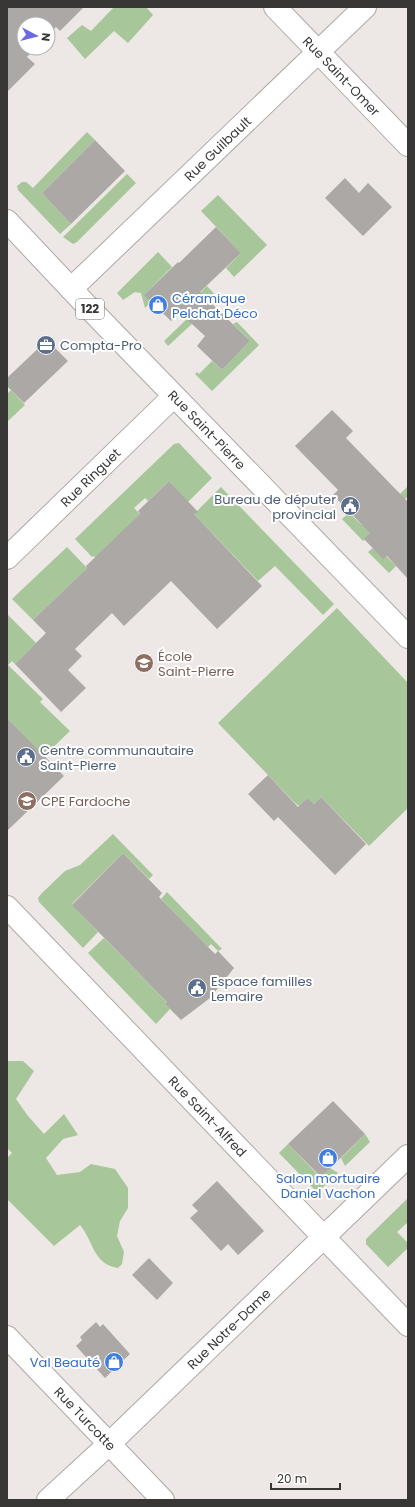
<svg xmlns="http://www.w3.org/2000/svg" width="415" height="1507" viewBox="0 0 415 1507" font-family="Poppins,sans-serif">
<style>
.green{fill:#a7c69a}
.building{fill:#aca8a5}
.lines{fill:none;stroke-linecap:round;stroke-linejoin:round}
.minor-casing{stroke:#aea8a6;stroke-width:24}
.tertiary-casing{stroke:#aea8a6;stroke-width:24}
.primary-casing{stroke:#aea8a6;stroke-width:24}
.minor{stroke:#fff;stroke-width:22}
.tertiary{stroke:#fff;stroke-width:22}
.primary{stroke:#fff;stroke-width:22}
.labels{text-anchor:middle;stroke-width:4;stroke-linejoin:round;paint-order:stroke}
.shield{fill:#fff;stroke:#747372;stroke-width:1}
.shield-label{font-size:12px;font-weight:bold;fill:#393736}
.street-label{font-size:13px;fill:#393736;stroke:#fff}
.shop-label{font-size:13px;fill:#366cbe;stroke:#fff;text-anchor:start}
.service-label{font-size:13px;fill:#4e5e75;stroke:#fff;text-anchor:start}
.education-label{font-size:13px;fill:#785e54;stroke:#fff;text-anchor:start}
</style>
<rect width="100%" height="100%" fill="#ede7e5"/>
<!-- green -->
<path class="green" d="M 114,7 L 146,7 L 153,15 L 128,43 L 114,31 L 85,59 L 67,38 L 82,25 L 91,31 Z
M 87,132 L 95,140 L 42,193 L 71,224 L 60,234 L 18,190 L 17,186 L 22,182 L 26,182 L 33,188 Z
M 127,174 L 136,183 L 77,242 L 73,244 L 63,237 Z
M 218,195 L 267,245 L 234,277 L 226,268 L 241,253 L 201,211 Z
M 158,252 L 172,267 L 145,294 L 151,302 L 145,308 L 141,293 L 135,292 L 123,300 L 117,293 Z
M 207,286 L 219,299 L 168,346 L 164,341 L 190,316 L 184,309 Z
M 237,322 L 259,345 L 212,391 L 195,374 L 197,372 L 199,374 L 212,361 L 222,370 L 250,341 L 233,324 Z
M 11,390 L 25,405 L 7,422 L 7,394 Z
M 179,443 L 212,478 L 188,502 L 169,481 L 148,501 L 145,498 L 134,508 L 140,514 L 97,559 L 94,556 L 92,557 L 75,539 L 174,444 Z
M 408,486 L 408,496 L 363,541 L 342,519 L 349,513 L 362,525 L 397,491 L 400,494 Z
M 221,487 L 334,604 L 323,615 L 275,566 L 258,581 L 194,514 Z
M 67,547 L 87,568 L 33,620 L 12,599 Z
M 373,548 L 386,556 L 396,566 L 389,573 L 368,552 Z
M 337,608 L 408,683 L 408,808 L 369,846 L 321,797 L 314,804 L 307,798 L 299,806 L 294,802 L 218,723 Z
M 7,614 L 36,643 L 15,664 L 12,661 L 8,665 L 43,699 L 40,702 L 70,731 L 44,756 L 7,718 Z
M 113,834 L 153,875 L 149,879 L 123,853 L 72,904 L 98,932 L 83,948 L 39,902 L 38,898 L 41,894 L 65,871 L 80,865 Z
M 167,892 L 222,949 L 218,951 L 211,944 L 208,947 L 161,899 Z
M 104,938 L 167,1002 L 165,1004 L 170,1009 L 156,1024 L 88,953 Z
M 8,1061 L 23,1061 L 34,1071 L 16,1099 L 28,1116 L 44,1134 L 64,1114 L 78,1135 L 63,1139 L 46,1158 L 57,1175 L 80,1172 L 91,1164 L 115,1169 L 128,1188 L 128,1208 L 120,1221 L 117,1236 L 124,1252 L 122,1264 L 118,1268 C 93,1264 94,1242 80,1225 L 54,1246 L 7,1199 L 7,1158 L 12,1153 L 7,1148 L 7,1062 Z
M 365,1134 L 370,1142 L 345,1166 L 341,1158 Z
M 288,1144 L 320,1177 L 330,1168 L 338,1173 L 319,1191 L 315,1190 L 279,1153 Z
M 408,1198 L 408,1222 L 397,1232 L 408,1243 L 408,1248 L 388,1267 L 366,1244 L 366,1239 Z"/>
<!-- building -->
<path class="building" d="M 7,7 L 84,7 L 60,31 L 56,27 L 48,35 L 48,24 L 24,24 L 24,48 L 35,48 L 27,57 L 35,64 L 7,92 Z
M 95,140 L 125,171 L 71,224 L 42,193 Z
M 345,178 L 359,193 L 368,183 L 392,207 L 363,236 L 325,198 Z
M 216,227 L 241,253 L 200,292 L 250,341 L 222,370 L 197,346 L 205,336 L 180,313 L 171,321 L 144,295 L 178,262 L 179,263 Z
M 47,340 L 68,361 L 24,403 L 7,386 L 7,378 Z
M 332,410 L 353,431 L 346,438 L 408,502 L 408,579 L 387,556 L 383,559 L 364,539 L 370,533 L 333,495 L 338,490 L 295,446 Z
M 169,481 L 198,512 L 194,514 L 262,586 L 217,629 L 171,581 L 124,626 L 112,613 L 75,649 L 82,656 L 68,670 L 86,688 L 61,712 L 15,664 L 46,633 L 33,620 L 87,568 L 86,566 L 140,514 L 138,511 Z
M 7,718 L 64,776 L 7,831 Z
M 268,775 L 298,807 L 307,798 L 314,804 L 321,797 L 366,844 L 335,875 L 278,817 L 274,821 L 248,794 Z
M 123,853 L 162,893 L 159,897 L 215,954 L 218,951 L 234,968 L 210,998 L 181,1020 L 165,1004 L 167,1002 L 72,905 Z
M 333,1101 L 365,1134 L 321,1177 L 288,1144 Z
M 217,1181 L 264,1231 L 238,1255 L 228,1244 L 221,1251 L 190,1218 L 198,1211 L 192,1205 Z
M 149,1258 L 173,1283 L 157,1300 L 132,1275 Z
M 96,1322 L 100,1327 L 103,1324 L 130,1354 L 105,1378 L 76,1346 L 82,1340 L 80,1337 Z"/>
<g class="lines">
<defs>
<g id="minor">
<path id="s1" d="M 275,7 L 408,145"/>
<path id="s2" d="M 71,289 L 365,7"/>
<path id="s3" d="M 7,558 L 174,396"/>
<path id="s4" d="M 7,907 L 408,1325"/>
<path id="s5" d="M 7,1337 L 163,1500"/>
</g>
<g id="tertiary">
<path id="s6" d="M 48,1500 L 109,1444 L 408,1156"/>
</g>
<g id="primary">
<path id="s7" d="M 7,221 L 90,309 L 408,637"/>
</g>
</defs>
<!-- minor casing -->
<use href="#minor" class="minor-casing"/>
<!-- tertiary casing -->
<use href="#tertiary" class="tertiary-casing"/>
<!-- primary casing -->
<use href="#primary" class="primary-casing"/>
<!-- minor -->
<use href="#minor" class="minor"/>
<!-- tertiary -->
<use href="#tertiary" class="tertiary"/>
<!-- primary -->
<use href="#primary" class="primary"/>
</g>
<!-- icons -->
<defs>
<symbol id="shop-disc" viewBox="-11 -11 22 22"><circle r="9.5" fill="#3f7fe0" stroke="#fff"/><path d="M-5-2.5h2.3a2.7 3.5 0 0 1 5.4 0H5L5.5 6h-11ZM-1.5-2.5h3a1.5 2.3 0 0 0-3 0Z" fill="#fff"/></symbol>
<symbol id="office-disc" viewBox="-11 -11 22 22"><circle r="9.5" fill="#5c6f8a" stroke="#fff"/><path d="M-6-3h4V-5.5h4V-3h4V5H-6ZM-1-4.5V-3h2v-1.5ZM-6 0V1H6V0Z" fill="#fff"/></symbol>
<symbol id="civic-disc" viewBox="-11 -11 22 22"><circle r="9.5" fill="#5c6f8a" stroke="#fff"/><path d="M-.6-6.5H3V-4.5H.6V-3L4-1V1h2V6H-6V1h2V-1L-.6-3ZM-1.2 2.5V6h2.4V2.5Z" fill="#fff"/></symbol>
<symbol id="school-disc" viewBox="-11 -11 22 22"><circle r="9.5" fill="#8d6e63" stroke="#fff"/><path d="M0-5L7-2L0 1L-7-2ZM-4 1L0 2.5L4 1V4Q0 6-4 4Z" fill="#fff"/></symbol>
</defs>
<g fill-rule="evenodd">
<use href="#shop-disc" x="147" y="294" width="22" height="22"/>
<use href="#office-disc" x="35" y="334" width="22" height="22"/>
<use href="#civic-disc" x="339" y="495" width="22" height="22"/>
<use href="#school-disc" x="133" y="652" width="22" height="22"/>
<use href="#civic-disc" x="15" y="746" width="22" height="22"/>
<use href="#school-disc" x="16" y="790" width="22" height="22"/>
<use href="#civic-disc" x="186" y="977" width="22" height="22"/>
<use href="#shop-disc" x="317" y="1147" width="22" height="22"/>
<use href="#shop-disc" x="103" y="1351" width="22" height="22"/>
</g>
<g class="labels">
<!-- shield labels -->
<rect class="shield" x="76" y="299" width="28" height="20" rx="3"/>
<g class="shield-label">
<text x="90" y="313">122</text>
</g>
<!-- street labels -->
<g class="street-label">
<text dy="5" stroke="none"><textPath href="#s1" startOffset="96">Rue Saint-Omer</textPath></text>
<text dy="5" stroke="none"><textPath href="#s2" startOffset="203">Rue Guilbault</textPath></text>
<text dy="5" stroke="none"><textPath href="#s7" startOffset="289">Rue Saint-Pierre</textPath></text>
<text dy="5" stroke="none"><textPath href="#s3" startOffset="116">Rue Ringuet</textPath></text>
<text dy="5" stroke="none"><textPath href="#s4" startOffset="290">Rue Saint-Alfred</textPath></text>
<text dy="5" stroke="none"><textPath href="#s6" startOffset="249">Rue Notre-Dame</textPath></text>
<text dy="5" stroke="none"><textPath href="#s5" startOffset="113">Rue Turcotte</textPath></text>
</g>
<!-- shop labels -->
<g class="shop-label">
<text x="172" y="303">Céramique<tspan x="172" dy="15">Pelchat Déco</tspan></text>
<text x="328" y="1183" text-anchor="middle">Salon mortuaire<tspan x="328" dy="15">Daniel Vachon</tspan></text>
<text x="100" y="1367" text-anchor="end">Val Beauté</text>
</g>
<!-- service labels -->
<g class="service-label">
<text x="60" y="350">Compta-Pro</text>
<text x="336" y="504" text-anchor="end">Bureau de députer<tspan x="336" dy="15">provincial</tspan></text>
<text x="40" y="755">Centre communautaire<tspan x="40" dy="15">Saint-Pierre</tspan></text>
<text x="211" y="986">Espace familles<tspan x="211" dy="15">Lemaire</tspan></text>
</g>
<!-- education labels -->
<g class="education-label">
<text x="158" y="661">École<tspan x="158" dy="15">Saint-Pierre</tspan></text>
<text x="41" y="806">CPE Fardoche</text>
</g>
</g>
<!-- border -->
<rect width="415" height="1507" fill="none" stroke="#393736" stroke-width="16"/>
<!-- north arrow -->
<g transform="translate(36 36) rotate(97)"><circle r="19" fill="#ffffff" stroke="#b0afaf"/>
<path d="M0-3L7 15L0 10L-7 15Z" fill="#6c68e2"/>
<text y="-6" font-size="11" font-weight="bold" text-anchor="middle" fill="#393736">N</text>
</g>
<!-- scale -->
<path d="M271 1483v6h69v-6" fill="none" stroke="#393736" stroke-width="2"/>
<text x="277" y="1483" font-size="12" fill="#393736" stroke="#ffffff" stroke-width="3" paint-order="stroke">20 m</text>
</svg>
